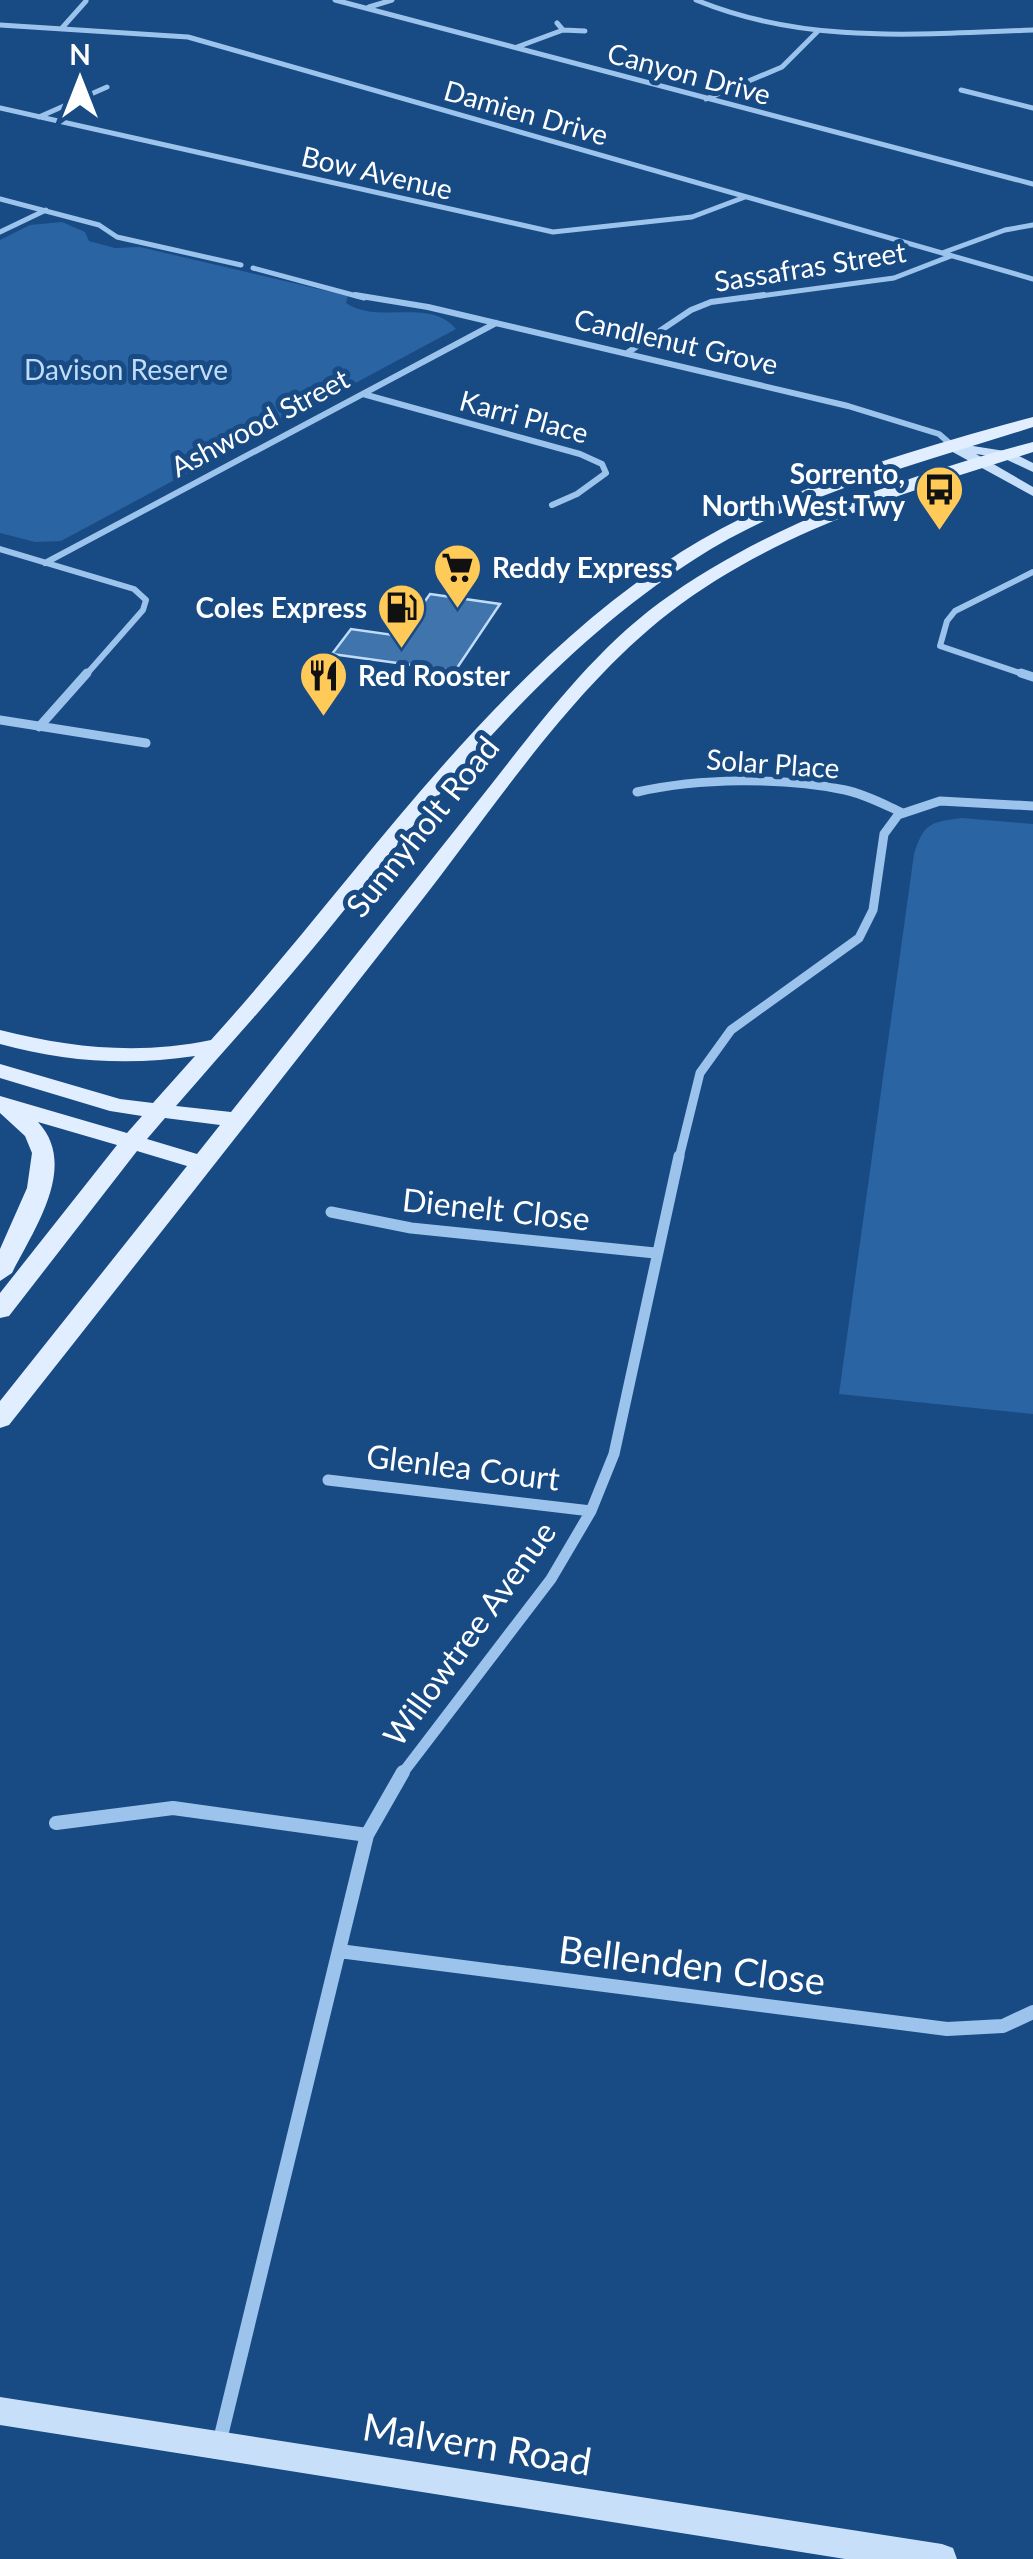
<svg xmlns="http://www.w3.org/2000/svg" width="1033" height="2559" viewBox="0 0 1033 2559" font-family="Lato,sans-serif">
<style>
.green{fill:#2a64a3}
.building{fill:#4074ad;stroke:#c1dcf9;stroke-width:2.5}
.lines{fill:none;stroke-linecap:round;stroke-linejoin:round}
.street-far4{stroke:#9cc3ec;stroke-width:5}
.street-far3{stroke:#9cc3ec;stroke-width:6}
.street-far2{stroke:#9cc3ec;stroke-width:9}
.street-far1{stroke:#9cc3ec;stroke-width:11}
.street{stroke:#9cc3ec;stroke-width:14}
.secondary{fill:#c8dff9;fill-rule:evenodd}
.primary{fill:#e1eeff;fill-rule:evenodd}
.labels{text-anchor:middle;stroke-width:10;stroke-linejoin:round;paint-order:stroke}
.far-street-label{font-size:28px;fill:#fff;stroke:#184a84}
.far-park-label{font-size:28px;fill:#c1dcf9;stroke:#184a84}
.far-poi-label{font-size:28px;font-weight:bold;fill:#fff;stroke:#184a84;text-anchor:end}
.street-label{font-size:32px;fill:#fff;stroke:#184a84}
.near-street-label{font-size:38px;fill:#fff;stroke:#184a84}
</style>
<rect width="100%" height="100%" fill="#184a84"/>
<!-- green -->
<path class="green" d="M 62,222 L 85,232 L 89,241 L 115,248 L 140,247 L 348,296 L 346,303 C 378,325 430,297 456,329 L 61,541 L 35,542 L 0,533 L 0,240 L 30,225 Z
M 962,818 L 1033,824 L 1033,1414 L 839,1394 L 914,854 C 924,823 930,822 962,818 Z"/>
<!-- building -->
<path class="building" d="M 430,594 L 500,604 L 455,671 L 332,654 L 351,629 L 400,636 Z"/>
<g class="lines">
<!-- street-far4 -->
<path class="street-far4" d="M 335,0 L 1033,184
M 696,0 C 805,45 918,34 1033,30
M 369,7 L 392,0
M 557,23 L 563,30 L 585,31
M 0,25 L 188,37 L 1033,279
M 62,28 L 86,1
M 517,47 L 563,30
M 961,90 L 1033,108
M 706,99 L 782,67 L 818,31
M 0,108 L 553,232 L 692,217 L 745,197
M 39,117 L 107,87
M 0,199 L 99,225 L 117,237 L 241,265
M 0,232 L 46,210
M 942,253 L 1005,230 L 1033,225
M 253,268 L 364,298
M 745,298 L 894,278 L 951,256"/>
<!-- street-far3 -->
<path class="street-far3" d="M 355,295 L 428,307 L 848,406 L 939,434 L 954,447
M 627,353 L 691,310 L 711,302 L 764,295
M 363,394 L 580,454 L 602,464 L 606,473 L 577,494 L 552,505
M 0,549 L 134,589 L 146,600 L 143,610 L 85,676
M 45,563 L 496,323
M 1029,676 L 940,646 L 947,621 L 955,611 L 1033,572"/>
<!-- street-far2 -->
<path class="street-far2" d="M 1021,673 L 1033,677
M 0,720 L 146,743
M 39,727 L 87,673
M 637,792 C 698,778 783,777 845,790 C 865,794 885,805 903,813
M 679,1158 L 700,1073 L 731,1030 L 859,938 L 873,910 L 884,834 L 898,815 L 940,801 L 1033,806"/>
<!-- street-far1 -->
<path class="street-far1" d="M 331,1212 L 411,1228 L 655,1253
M 328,1480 L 591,1511
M 402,1774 L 551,1579 L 591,1511 L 614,1454 L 679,1156"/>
<!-- street -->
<path class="street" d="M 56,1823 L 173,1808 L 367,1835
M 339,1951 L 947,2029 L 1003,2026 L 1033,2012
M 219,2444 L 367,1835 L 403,1772"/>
<!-- secondary -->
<path class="secondary" d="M 954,443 L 1011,452 L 1033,463 L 1033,472 L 1003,458 L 976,454 L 1033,487 L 1033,496 L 949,450 L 949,444 Z
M 0,2397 L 942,2544 L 953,2548 L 957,2559 L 845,2559 L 0,2425 Z"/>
<!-- primary -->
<path class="primary" d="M 1033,417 L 1033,427 C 918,464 797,494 695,559 C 544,655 435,799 324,935 C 275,995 226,1048 176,1106 L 231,1112 C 311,1011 391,911 471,810 C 528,739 585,658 659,603 C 768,524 904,476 1033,442 L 1033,452 C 907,492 775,531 669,613 C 571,689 494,808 418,905 C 280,1081 148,1249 9,1425 L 0,1428 L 0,1401 L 187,1166 L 137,1151 L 9,1316 L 0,1318 L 0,1293 L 117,1145 L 38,1122 C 79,1166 34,1229 12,1273 L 0,1281 L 0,1249 L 27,1188 L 32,1153 L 25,1136 L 0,1113 L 0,1096 L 127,1133 L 142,1116 L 110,1111 L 0,1078 L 0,1064 L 120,1099 L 153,1103 L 195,1056 C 129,1066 65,1062 0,1044 L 0,1030 C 71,1048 139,1055 211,1040 C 362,873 488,676 681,552 C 782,488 917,448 1033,417 ZM 165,1118 L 220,1125 L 197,1154 L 147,1139 Z"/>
</g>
<!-- icons -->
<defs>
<symbol id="bus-pin" viewBox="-11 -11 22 30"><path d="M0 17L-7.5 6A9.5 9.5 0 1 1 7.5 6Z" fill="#ffca57" stroke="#184a84"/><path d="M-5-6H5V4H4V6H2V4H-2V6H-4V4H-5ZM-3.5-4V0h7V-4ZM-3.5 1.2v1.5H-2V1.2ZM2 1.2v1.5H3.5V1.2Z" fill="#111"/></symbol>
<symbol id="supermarket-pin" viewBox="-11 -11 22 30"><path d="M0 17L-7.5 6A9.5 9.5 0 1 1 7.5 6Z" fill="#ffca57" stroke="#184a84"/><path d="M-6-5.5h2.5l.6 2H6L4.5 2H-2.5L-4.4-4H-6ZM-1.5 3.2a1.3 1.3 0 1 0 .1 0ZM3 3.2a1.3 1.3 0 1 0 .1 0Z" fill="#111"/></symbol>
<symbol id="fuel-pin" viewBox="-11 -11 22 30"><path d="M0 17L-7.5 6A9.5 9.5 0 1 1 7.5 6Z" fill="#ffca57" stroke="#184a84"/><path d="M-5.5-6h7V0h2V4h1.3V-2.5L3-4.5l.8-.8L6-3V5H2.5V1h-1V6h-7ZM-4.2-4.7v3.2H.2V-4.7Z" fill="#111"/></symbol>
<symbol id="restaurant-pin" viewBox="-11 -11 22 30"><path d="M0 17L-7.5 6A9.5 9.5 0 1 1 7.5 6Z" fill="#ffca57" stroke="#184a84"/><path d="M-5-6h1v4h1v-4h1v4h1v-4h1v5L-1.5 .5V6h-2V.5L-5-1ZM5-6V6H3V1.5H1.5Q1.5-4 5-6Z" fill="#111"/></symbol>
</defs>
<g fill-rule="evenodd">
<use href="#bus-pin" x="912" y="462" width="55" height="75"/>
<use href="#supermarket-pin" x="430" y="540" width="55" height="75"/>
<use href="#fuel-pin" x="374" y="580" width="55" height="75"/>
<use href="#restaurant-pin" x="296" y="648" width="55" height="75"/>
</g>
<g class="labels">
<!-- far-street labels -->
<g class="far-street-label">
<text transform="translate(689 74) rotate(15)" y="10">Canyon Drive</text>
<text transform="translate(526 113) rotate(16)" y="10">Damien Drive</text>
<text transform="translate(377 173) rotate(13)" y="10">Bow Avenue</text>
<text transform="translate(810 267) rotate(-9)" y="10">Sassafras Street</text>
<text transform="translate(676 342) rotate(13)" y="10">Candlenut Grove</text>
<text transform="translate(524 417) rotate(15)" y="10">Karri Place</text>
<text transform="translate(260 423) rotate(-28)" y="10">Ashwood Street</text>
<text transform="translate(773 764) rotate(4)" y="10">Solar Place</text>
</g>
<!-- far-park labels -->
<g class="far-park-label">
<text x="126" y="380">Davison Reserve</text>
</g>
<!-- far-poi labels -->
<g class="far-poi-label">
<text x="905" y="484">Sorrento,<tspan x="905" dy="32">North West Twy</tspan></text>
<text x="492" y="578" text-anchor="start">Reddy Express</text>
<text x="367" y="618">Coles Express</text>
<text x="358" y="686" text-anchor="start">Red Rooster</text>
</g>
<!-- street labels -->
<g class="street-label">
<text transform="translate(423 827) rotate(-51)" y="11">Sunnyholt Road</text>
<text transform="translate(496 1210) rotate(6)" y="11">Dienelt Close</text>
<text transform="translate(463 1468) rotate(7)" y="11">Glenlea Court</text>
<text transform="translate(470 1634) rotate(-54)" y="11">Willowtree Avenue</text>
</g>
<!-- near-street labels -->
<g class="near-street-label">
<text transform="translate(692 1966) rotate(7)" y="13">Bellenden Close</text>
<text transform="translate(477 2445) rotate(9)" y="13">Malvern Road</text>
</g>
</g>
<!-- north arrow -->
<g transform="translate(80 80)" stroke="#184a84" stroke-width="8" paint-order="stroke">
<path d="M0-8L18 38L0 25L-18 38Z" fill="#ffffff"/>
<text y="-15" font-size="28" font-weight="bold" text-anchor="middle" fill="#ffffff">N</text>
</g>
</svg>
